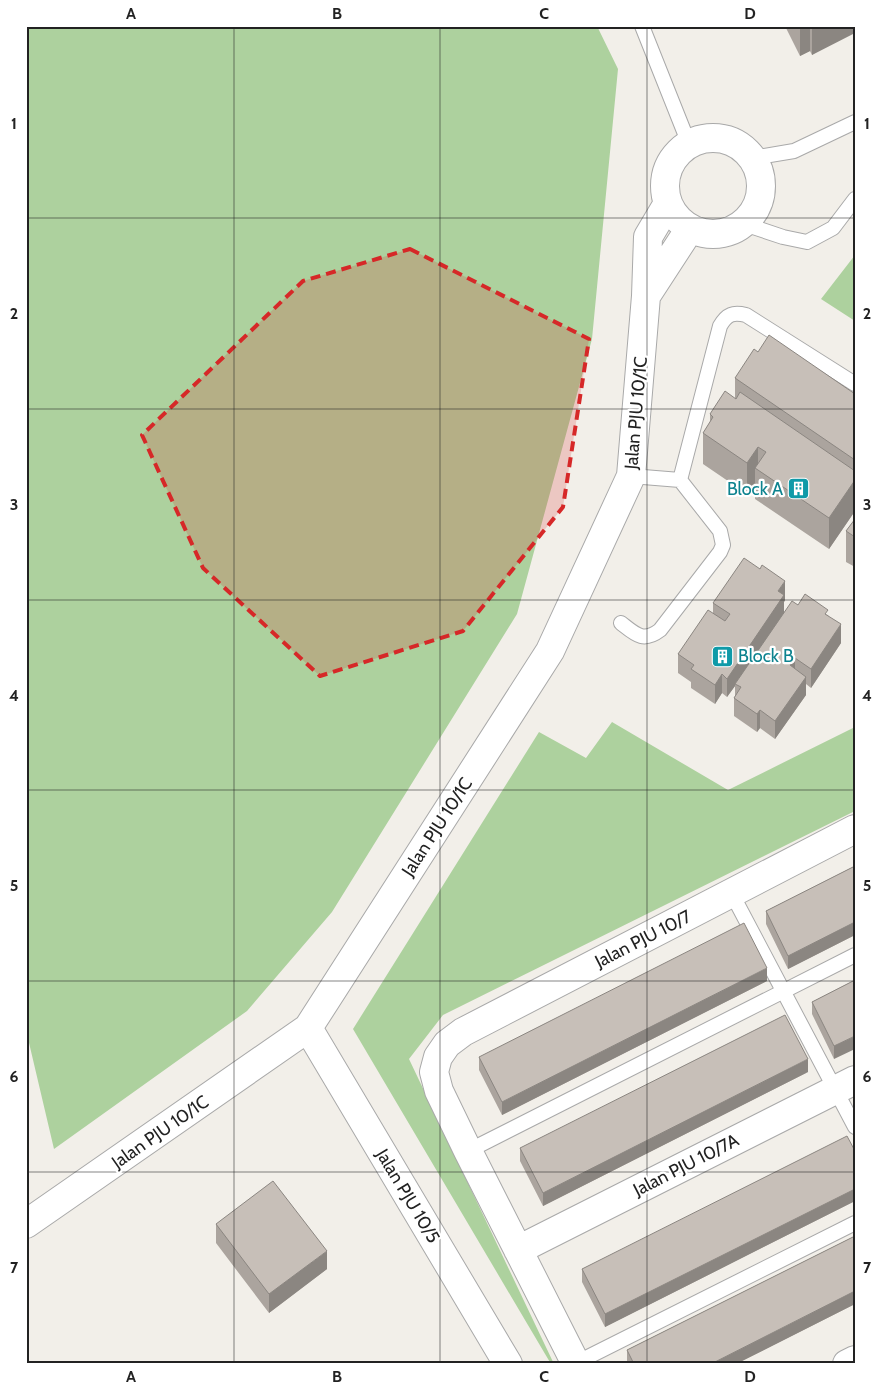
<svg xmlns="http://www.w3.org/2000/svg" width="881" height="1390" viewBox="0 0 881 1390" font-family="Cabin,sans-serif">
<style>
.forest{fill:#add19e}
.lines{fill:none;stroke-linecap:round;stroke-linejoin:round}
.lane-casing{stroke:#a9a9a9;stroke-width:16}
.street-casing{stroke:#a9a9a9;stroke-width:30}
.lane{stroke:#fff;stroke-width:14}
.street{stroke:#fff;stroke-width:28}
.wall{fill:#aba49e}
.shaded-wall{fill:#8b8681}
.building{fill:#c7bfb8;stroke:#8b8681}
.marked{fill:#d62828;fill-opacity:0.2;stroke:#d62828;stroke-width:4;stroke-dasharray:10 6;stroke-linejoin:round}
.grid{fill:none;stroke:#222;stroke-width:1;stroke-opacity:0.55}
.labels{text-anchor:middle;stroke-width:4.5;stroke-linejoin:round;paint-order:stroke}
.street-label{font-size:18px;fill:#222;stroke:#fff}
.culture-label{font-size:18px;fill:#0d838f;stroke:#fff;text-anchor:end}
.neatline{fill:none;stroke:#222;stroke-width:2}
.grid-label{font-size:16px;text-anchor:middle;font-weight:bold;fill:#222}
</style>
<rect width="100%" height="100%" fill="#f2efe9"/>
<!-- forest -->
<path class="forest" d="M 26,26 L 597,26 L 618,69 L 592,339 L 517,614 L 332,912 L 247,1011 L 54,1149 L 26,1030 Z
M 855,255 L 855,321 L 821,299 Z
M 612,722 L 728,790 L 855,727 L 855,811 L 443,1015 L 409,1059 L 554,1364 L 551,1364 L 353,1029 L 539,732 L 586,758 Z"/>
<g class="lines">
<defs>
<path id="lane" d="M 642,26 L 689,144
M 752,158 L 794,151 L 855,122
M 744,224 L 783,237 L 807,242 L 833,228 L 855,199
M 680,480 L 720,326 C 727,314 733,312 746,315 L 855,384
M 621,623 C 635,634 643,643 660,630 L 720,552 L 723,545 L 720,531 L 680,480 L 631,476
M 732,894 L 855,1127
M 468,1151 L 855,955
M 576,1363 L 855,1223"/>
<path id="street" d="M665 186a48 48 0 1 1 96 0a48 48 0 1 1-96 0Z
M 646,296 L 689,230
M 308,1028 L 508,1364
M 26,1224 L 308,1028 L 550,651 L 631,476 L 646,296 L 648,237 L 667,205
M 518,1250 L 855,1080
M 576,1364 L 468,1151 L 439,1091 L 434,1072 L 438,1057 L 447,1044 L 463,1032 L 855,829
M 847,1364 L 855,1360"/>
</defs>
<!-- lane casing -->
<use href="#lane" class="lane-casing"/>
<!-- street casing -->
<use href="#street" class="street-casing"/>
<!-- lane -->
<use href="#lane" class="lane"/>
<!-- street -->
<use href="#street" class="street"/>
</g>
<!-- wall -->
<path class="wall" d="M 785,26 L 855,26 L 812,55 L 810,51 L 800,56 Z
M 758,352 L 855,394 L 855,511 L 829,549 L 755,499 L 755,483 L 747,494 L 703,464 L 703,433 L 710,423 L 710,414 L 735,398 L 735,378 Z
M 855,519 L 855,567 L 846,562 L 846,531 Z
M 785,600 L 784,602 L 784,612 L 798,605 L 828,615 L 841,643 L 811,688 L 806,684 L 806,695 L 775,739 L 760,728 L 757,732 L 734,716 L 734,698 L 735,696 L 735,686 L 727,697 L 722,693 L 715,704 L 691,688 L 691,682 L 678,673 L 678,654 L 713,613 L 713,603 Z
M 855,866 L 855,935 L 788,969 L 766,924 L 766,911 Z
M 855,980 L 834,1059 L 812,1014 L 812,1002 Z
M 767,981 L 502,1115 L 479,1070 L 479,1057 Z
M 808,1072 L 543,1206 L 520,1161 L 520,1148 Z
M 855,1151 L 855,1201 L 605,1327 L 582,1282 L 582,1269 Z
M 216,1224 L 327,1269 L 269,1313 L 216,1243 Z
M 855,1236 L 855,1304 L 736,1364 L 627,1364 L 627,1350 Z"/>
<!-- shaded-wall -->
<path class="shaded-wall" d="M 800,26 L 810,26 L 810,51 L 800,56 Z
M 812,26 L 855,26 L 855,33 L 812,55 Z
M 758,447 L 758,470 L 755,468 L 755,483 L 747,494 L 747,463 Z
M 855,480 L 855,511 L 829,549 L 829,518 Z
M 785,581 L 785,600 L 784,602 L 784,614 L 735,684 L 735,686 L 727,697 L 727,679 L 778,591 Z
M 841,624 L 841,643 L 811,688 L 811,669 Z
M 795,658 L 795,677 L 790,665 Z
M 722,674 L 722,693 L 715,704 L 715,685 Z
M 806,677 L 806,695 L 775,739 L 775,721 Z
M 760,710 L 760,728 L 757,732 L 757,714 Z
M 855,922 L 855,935 L 788,969 L 788,956 Z
M 767,968 L 767,981 L 502,1115 L 502,1102 Z
M 855,1036 L 855,1049 L 834,1059 L 834,1046 Z
M 808,1059 L 808,1072 L 543,1206 L 543,1193 Z
M 855,1189 L 855,1201 L 605,1327 L 605,1314 Z
M 327,1251 L 327,1269 L 269,1313 L 269,1294 Z
M 855,1291 L 855,1304 L 736,1364 L 711,1364 Z"/>
<!-- building -->
<path class="building" d="M 769,335 L 855,394 L 855,460 L 735,378 L 754,349 L 758,352 Z
M 725,391 L 736,399 L 740,392 L 855,471 L 855,480 L 829,518 L 755,468 L 766,452 L 758,447 L 747,463 L 703,433 L 713,417 L 710,414 Z
M 855,519 L 855,537 L 846,531 Z
M 744,558 L 760,569 L 762,565 L 785,581 L 778,591 L 784,595 L 727,679 L 722,674 L 715,685 L 691,669 L 694,665 L 678,654 L 708,610 L 725,621 L 730,614 L 713,603 Z
M 805,594 L 828,610 L 825,614 L 841,624 L 811,669 L 795,658 L 790,665 L 806,677 L 775,721 L 760,710 L 757,714 L 734,698 L 741,687 L 735,684 L 792,601 L 798,605 Z
M 855,866 L 855,922 L 788,956 L 766,911 Z
M 744,923 L 767,968 L 502,1102 L 479,1057 Z
M 855,980 L 855,1036 L 834,1046 L 812,1002 Z
M 785,1015 L 808,1059 L 543,1193 L 520,1148 Z
M 847,1136 L 855,1151 L 855,1189 L 605,1314 L 582,1269 Z
M 273,1181 L 327,1251 L 269,1294 L 216,1224 Z
M 855,1236 L 855,1291 L 711,1364 L 634,1364 L 627,1350 Z"/>
<!-- marked area -->
<path class="marked" d="M 410,249 L 589,339 L 563,507 L 463,631 L 320,676 L 203,568 L 142,435 L 303,281 Z"/>
<!-- grid -->
<path class="grid" d="M 234,26 L 234,1364M 440,26 L 440,1364M 647,26 L 647,1364M 26,218 L 855,218M 26,409 L 855,409M 26,600 L 855,600M 26,790 L 855,790M 26,981 L 855,981M 26,1172 L 855,1172"/>
<!-- icons -->
<defs>
<symbol id="building-square" viewBox="-11 -11 22 22"><rect x="-9" y="-9" width="18" height="18" rx="4" fill="#0f9aa8" stroke="#fff"/><path d="M-4-6H4V6H1V3H-1V6H-4ZM-2.5-4.3h1.7v1.8h-1.7ZM.8-4.3h1.7v1.8H.8ZM-2.5-1h1.7V.8h-1.7ZM.8-1h1.7V.8H.8Z" fill="#fff"/></symbol>
</defs>
<g fill-rule="evenodd">
<use href="#building-square" x="786" y="476" width="25" height="25"/>
<use href="#building-square" x="710" y="644" width="25" height="25"/>
</g>
<g class="labels">
<!-- street labels -->
<g class="street-label">
<text transform="translate(636 413) rotate(-85)" y="6">Jalan PJU 10/1C</text>
<text transform="translate(437 827) rotate(-57)" y="6">Jalan PJU 10/1C</text>
<text transform="translate(643 939) rotate(-27)" y="6">Jalan PJU 10/7</text>
<text transform="translate(160 1132) rotate(-35)" y="6">Jalan PJU 10/1C</text>
<text transform="translate(686 1165) rotate(-27)" y="6">Jalan PJU 10/7A</text>
<text transform="translate(408 1196) rotate(59)" y="6">Jalan PJU 10/5</text>
</g>
<!-- culture labels -->
<g class="culture-label">
<text x="783" y="495">Block A</text>
<text x="738" y="662" text-anchor="start">Block B</text>
</g>
</g>
<!-- border -->
<rect width="881" height="1390" fill="none" stroke="#ffffff" stroke-width="55"/>
<rect x="28" y="28" width="826" height="1334" class="neatline"/>
<g class="grid-label">
<text x="131" y="19">A</text>
<text x="337" y="19">B</text>
<text x="544" y="19">C</text>
<text x="750" y="19">D</text>
<text x="14" y="129">1</text>
<text x="867" y="129">1</text>
<text x="14" y="319">2</text>
<text x="867" y="319">2</text>
<text x="14" y="510">3</text>
<text x="867" y="510">3</text>
<text x="14" y="701">4</text>
<text x="867" y="701">4</text>
<text x="14" y="891">5</text>
<text x="867" y="891">5</text>
<text x="14" y="1082">6</text>
<text x="867" y="1082">6</text>
<text x="14" y="1273">7</text>
<text x="867" y="1273">7</text>
<text x="131" y="1382">A</text>
<text x="337" y="1382">B</text>
<text x="544" y="1382">C</text>
<text x="750" y="1382">D</text>
</g>
</svg>
